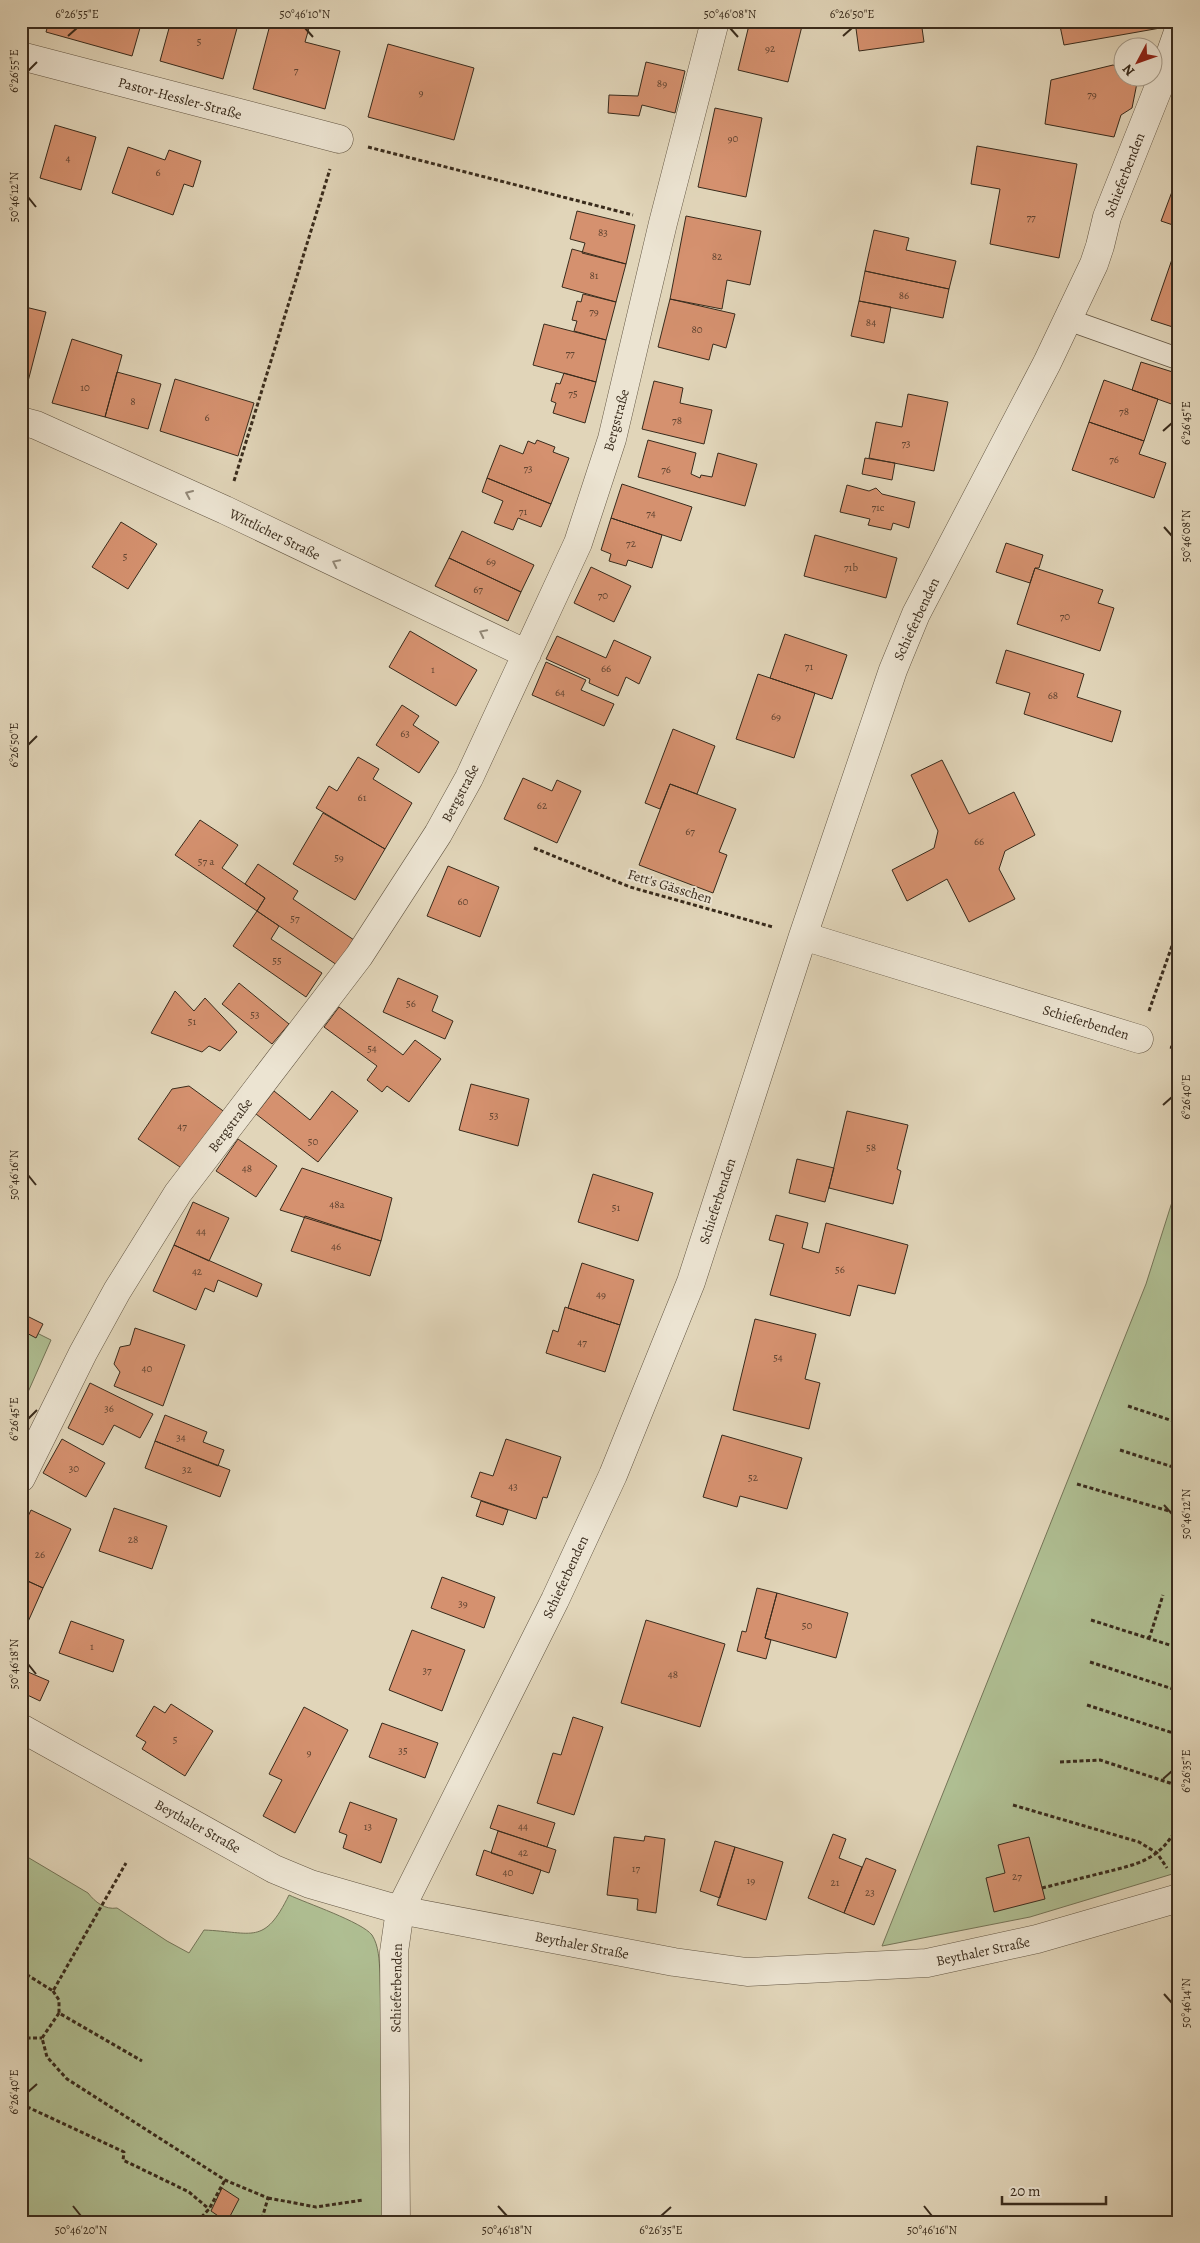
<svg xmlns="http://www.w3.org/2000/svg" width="1200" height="2243" viewBox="0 0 1200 2243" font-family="Alegreya,serif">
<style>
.green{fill:#afbe92;stroke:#747457}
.building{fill:#d5916f;stroke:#392b1c}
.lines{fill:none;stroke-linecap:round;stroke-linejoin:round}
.lane-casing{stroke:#635643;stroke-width:23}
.street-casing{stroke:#635643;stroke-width:29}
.path{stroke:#392b1c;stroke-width:3;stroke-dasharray:4 2.5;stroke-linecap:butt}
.lane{stroke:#ece4d2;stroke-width:21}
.street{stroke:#ece4d2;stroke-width:28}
.oneway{stroke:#928877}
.ticks{fill:none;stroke:#392b1c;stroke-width:2}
.labels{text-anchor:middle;stroke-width:4;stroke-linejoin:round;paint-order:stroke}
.number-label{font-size:11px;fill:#604431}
.street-label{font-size:14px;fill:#392b1c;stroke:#ece4d2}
.neatline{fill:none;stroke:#392b1c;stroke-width:2}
.ticks-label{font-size:12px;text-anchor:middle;fill:#392b1c}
</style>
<rect width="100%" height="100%" fill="#e1d5b9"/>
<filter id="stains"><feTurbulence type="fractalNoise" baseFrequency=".004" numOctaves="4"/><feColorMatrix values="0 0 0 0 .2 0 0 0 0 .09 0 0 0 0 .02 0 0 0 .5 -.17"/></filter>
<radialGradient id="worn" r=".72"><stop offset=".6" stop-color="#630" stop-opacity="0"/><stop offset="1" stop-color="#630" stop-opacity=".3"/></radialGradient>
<!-- green -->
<path class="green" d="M 1179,1180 L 1179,1872 L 1030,1917 L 882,1946 L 1146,1284 Z
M 21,1325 L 51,1340 L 21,1408 Z
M 21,1847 L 26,1850 L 24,1855 L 88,1893 C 95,1902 105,1910 117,1908 L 167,1941 L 189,1953 L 204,1930 C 253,1932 264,1946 289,1895 C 306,1903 362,1922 372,1935 C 379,1946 379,1960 380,1973 L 385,2222 L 21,2222 Z"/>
<!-- building -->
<path class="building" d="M 21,21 L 25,21 L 22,33 L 21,32 Z
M 49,21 L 142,21 L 132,56 L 46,32 Z
M 171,21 L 239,21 L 223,79 L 160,61 Z
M 271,21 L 311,21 L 305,42 L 340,51 L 325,109 L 253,89 Z
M 750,21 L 781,21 L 802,26 L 788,82 L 738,70 Z
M 855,21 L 921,21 L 924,42 L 859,51 Z
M 1059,21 L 1165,21 L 1166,27 L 1064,45 Z
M 388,44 L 474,68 L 454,140 L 368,117 Z
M 646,62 L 685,71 L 675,113 L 642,105 L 639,116 L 608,113 L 609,95 L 638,96 Z
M 1113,65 L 1122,68 L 1122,78 L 1138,78 L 1132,108 L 1121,115 L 1114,137 L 1045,124 L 1051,80 Z
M 715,108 L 762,118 L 746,197 L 698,187 Z
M 55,125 L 96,137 L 81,190 L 40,178 Z
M 977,146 L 1077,164 L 1059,258 L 990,244 L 1000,189 L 971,184 Z
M 128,147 L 165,160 L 169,150 L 201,161 L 193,187 L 184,184 L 173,215 L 112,193 Z
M 1179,173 L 1179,227 L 1161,221 Z
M 577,211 L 635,225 L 626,264 L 582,253 L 585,243 L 570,239 Z
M 686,216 L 761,231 L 750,285 L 727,280 L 722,309 L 670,299 Z
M 874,230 L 909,238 L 906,250 L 956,261 L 949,289 L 865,271 Z
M 1178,242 L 1179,242 L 1179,329 L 1151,320 Z
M 572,249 L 626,264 L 616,302 L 562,287 Z
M 865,271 L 949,289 L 943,318 L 859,301 Z
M 583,294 L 616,302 L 606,340 L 574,331 L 577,321 L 572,320 L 577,301 L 581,302 Z
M 670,299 L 735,314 L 726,348 L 713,344 L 709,360 L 658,347 Z
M 859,301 L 891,307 L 884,343 L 851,336 Z
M 21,306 L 46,312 L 25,393 L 21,392 Z
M 544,324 L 606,340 L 596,382 L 533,365 Z
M 72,339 L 122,355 L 105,417 L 52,403 Z
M 1141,362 L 1179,374 L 1177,406 L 1132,390 Z
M 117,372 L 161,384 L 148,429 L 105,417 Z
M 564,373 L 596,382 L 585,423 L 553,413 L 556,403 L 551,401 L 556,383 L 560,384 Z
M 175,379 L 254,403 L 238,456 L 160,431 Z
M 1104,380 L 1158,399 L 1144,441 L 1089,422 Z
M 654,381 L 683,388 L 680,403 L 712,410 L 704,444 L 642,429 Z
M 908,394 L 948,402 L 934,471 L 869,458 L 876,422 L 902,427 Z
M 1089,422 L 1144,441 L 1139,454 L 1166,463 L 1154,498 L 1072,470 Z
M 537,440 L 555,447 L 553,452 L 569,458 L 551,504 L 487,478 L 500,445 L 523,454 L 528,441 L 535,444 Z
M 648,440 L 696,453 L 691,474 L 700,478 L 701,475 L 712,477 L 718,453 L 757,464 L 745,506 L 638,477 Z
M 865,458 L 895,463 L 892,480 L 862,474 Z
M 487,478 L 551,504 L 541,527 L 518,518 L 513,530 L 494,523 L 503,501 L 482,492 Z
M 622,484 L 692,507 L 681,541 L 611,518 Z
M 847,485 L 869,491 L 876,488 L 882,494 L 915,502 L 909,528 L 893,523 L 891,530 L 868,525 L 870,519 L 840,512 Z
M 611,518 L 662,535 L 652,568 L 628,560 L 626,566 L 609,561 L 611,554 L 601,550 Z
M 121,522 L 157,544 L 128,589 L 92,567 Z
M 462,531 L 534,565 L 521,592 L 449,558 Z
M 815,535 L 897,558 L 886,598 L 804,576 Z
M 1006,543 L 1043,555 L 1039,568 L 1035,568 L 1030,583 L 996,572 Z
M 449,558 L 521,592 L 508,621 L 435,586 Z
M 591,567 L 631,586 L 614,622 L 574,603 Z
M 1035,568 L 1103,590 L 1098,603 L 1114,608 L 1100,651 L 1017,624 Z
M 410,631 L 477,670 L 456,706 L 389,667 Z
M 785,634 L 847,655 L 832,699 L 770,678 Z
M 557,636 L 606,658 L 614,640 L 651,657 L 639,684 L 626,677 L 618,696 L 589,683 L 590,679 L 546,659 Z
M 1006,650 L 1084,674 L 1077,697 L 1121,711 L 1112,742 L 1024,714 L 1030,693 L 996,683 Z
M 546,662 L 586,680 L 581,690 L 614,704 L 604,726 L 532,695 Z
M 758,674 L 815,693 L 794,758 L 736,739 Z
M 402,705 L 419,716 L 413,725 L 439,742 L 419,773 L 376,745 Z
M 673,729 L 715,746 L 697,794 L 670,784 L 660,809 L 645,803 Z
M 358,757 L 379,769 L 373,779 L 412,803 L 385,849 L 316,808 L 329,786 L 337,791 Z
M 942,760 L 969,814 L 1014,792 L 1035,835 L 1005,851 L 999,869 L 1015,899 L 969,922 L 947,879 L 907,901 L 892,870 L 934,848 L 938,831 L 911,775 Z
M 523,778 L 552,791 L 557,780 L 581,791 L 557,843 L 504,819 Z
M 670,784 L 736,809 L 719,852 L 727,855 L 713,893 L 639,865 Z
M 323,813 L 385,849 L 355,900 L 293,864 Z
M 200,820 L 238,845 L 222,868 L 265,898 L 257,911 L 175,855 Z
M 258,864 L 298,891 L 293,899 L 354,940 L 337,965 L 257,911 L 265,898 L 245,884 Z
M 448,866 L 499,887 L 480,937 L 427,916 Z
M 257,911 L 279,926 L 271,939 L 322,973 L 306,997 L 233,946 Z
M 398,978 L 438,996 L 432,1011 L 453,1021 L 445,1039 L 383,1012 Z
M 239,983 L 289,1024 L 272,1044 L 222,1004 Z
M 175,991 L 194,1011 L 205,998 L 237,1032 L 220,1051 L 209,1046 L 202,1052 L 151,1033 Z
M 339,1007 L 403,1055 L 415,1040 L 441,1059 L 409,1102 L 387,1086 L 382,1092 L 367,1080 L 377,1066 L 324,1027 Z
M 471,1084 L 529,1099 L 518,1146 L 459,1130 Z
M 189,1086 L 226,1113 L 186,1171 L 138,1139 L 172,1089 Z
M 274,1091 L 310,1120 L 332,1091 L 358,1111 L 318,1162 L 256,1114 Z
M 847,1111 L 908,1125 L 897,1169 L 901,1171 L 893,1204 L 829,1188 Z
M 238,1139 L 277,1166 L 256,1197 L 216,1171 Z
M 797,1159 L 834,1168 L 825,1202 L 789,1193 Z
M 302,1168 L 392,1198 L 381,1241 L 280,1210 Z
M 593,1174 L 653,1193 L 638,1241 L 578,1222 Z
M 193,1202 L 229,1218 L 209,1261 L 174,1245 Z
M 776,1215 L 808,1223 L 802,1248 L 819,1253 L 826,1223 L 908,1245 L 895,1294 L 858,1285 L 850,1316 L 770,1295 L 784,1244 L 769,1240 Z
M 305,1216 L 381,1241 L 370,1276 L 291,1251 Z
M 174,1245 L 262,1284 L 257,1297 L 218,1280 L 214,1292 L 205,1288 L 196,1310 L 153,1291 Z
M 582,1263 L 634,1280 L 620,1325 L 568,1308 Z
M 565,1307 L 620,1325 L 605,1372 L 546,1353 L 553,1330 L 558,1332 Z
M 21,1313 L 43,1324 L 36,1338 L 21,1330 Z
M 755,1319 L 816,1334 L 805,1379 L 820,1383 L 809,1429 L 733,1410 Z
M 135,1328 L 185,1345 L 163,1406 L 114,1386 L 120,1372 L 114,1364 L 120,1347 L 130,1345 Z
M 90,1383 L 153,1414 L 140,1438 L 114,1425 L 103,1445 L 68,1428 Z
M 165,1415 L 207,1432 L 203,1442 L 224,1450 L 218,1466 L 155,1441 Z
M 722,1435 L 802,1458 L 787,1509 L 740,1496 L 737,1507 L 703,1497 Z
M 62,1439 L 105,1463 L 86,1497 L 43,1473 Z
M 506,1439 L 561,1457 L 547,1498 L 543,1497 L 536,1519 L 471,1497 L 480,1472 L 493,1476 Z
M 155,1441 L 230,1470 L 220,1497 L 145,1468 Z
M 481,1501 L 508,1510 L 503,1525 L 476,1516 Z
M 114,1508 L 167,1526 L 152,1569 L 99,1551 Z
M 31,1510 L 71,1529 L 43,1588 L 21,1578 L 21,1531 Z
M 442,1577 L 495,1597 L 484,1628 L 431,1608 Z
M 21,1578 L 43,1588 L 23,1633 L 21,1632 Z
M 757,1588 L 777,1593 L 765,1638 L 771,1640 L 766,1659 L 737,1651 L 742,1631 L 746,1632 Z
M 777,1593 L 848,1613 L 836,1658 L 765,1638 Z
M 646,1620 L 725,1644 L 700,1727 L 621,1703 Z
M 71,1621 L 124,1640 L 113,1672 L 59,1653 Z
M 412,1630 L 465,1650 L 442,1711 L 389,1690 Z
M 21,1669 L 49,1681 L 40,1701 L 21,1692 Z
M 171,1704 L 213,1731 L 185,1776 L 142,1749 L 146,1742 L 136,1736 L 154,1706 L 165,1713 Z
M 304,1707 L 348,1730 L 295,1833 L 263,1816 L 282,1780 L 269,1774 Z
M 573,1717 L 603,1727 L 574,1815 L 537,1803 L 553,1753 L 561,1755 Z
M 382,1723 L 438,1743 L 425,1778 L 369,1757 Z
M 350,1802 L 397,1819 L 381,1863 L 343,1848 L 347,1835 L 339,1832 Z
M 498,1805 L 555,1823 L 547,1847 L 490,1828 Z
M 498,1831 L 556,1850 L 549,1873 L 491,1853 Z
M 833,1834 L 846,1839 L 839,1858 L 862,1867 L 844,1913 L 808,1898 Z
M 645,1836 L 665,1839 L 656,1913 L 637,1910 L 638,1899 L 607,1895 L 614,1837 L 644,1841 Z
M 1029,1837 L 1045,1899 L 994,1912 L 986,1878 L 1005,1873 L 998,1845 Z
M 715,1841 L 735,1847 L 720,1898 L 700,1891 Z
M 735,1847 L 783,1862 L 766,1920 L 717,1905 Z
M 484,1850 L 541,1870 L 533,1894 L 476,1875 Z
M 866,1858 L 896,1870 L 874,1925 L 844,1913 Z
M 222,2188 L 239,2199 L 227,2222 L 211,2211 Z"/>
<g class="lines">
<defs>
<path id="lane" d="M 1069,320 L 1179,359"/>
<path id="street" d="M 21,56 L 339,139
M 21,421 L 36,425 L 225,510 L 527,654
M 803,936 L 1139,1039
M 21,1478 L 83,1353 L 117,1291 L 178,1193 L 359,956 L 438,834 L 469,778 L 578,543 L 612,439 L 663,223 L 715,21
M 21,1728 L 274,1869 L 310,1884 L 400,1910 L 674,1962 L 747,1972 L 927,1963 L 1037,1939 L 1179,1898
M 396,2222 L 394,1952 L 400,1910 L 555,1600 L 613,1475 L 691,1282 L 803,936 L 893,670 L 916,614 L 1047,363 L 1094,264 L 1100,246 L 1107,217 L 1158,89 L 1179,29"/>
</defs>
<!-- lane casing -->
<use href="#lane" class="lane-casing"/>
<!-- street casing -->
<use href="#street" class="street-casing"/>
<!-- path -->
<path class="path" d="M 368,147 L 633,215
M 234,481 L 330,169
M 534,848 L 630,887 L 773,927
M 1149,1011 L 1179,926
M 1170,1047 L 1179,1049
M 1128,1406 L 1179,1423
M 1120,1450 L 1179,1469
M 1077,1484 L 1179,1514
M 1091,1620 L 1179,1648
M 1149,1639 L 1163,1595
M 1090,1662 L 1179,1691
M 1087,1705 L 1179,1735
M 1060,1762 L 1100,1760 L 1179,1786
M 1013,1805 L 1139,1842 L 1157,1853 L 1167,1868
M 1042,1888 C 1062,1883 1082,1878 1102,1873 C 1138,1864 1162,1860 1179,1823
M 21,1971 L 53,1991 L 126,1863
M 53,1991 L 59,2000 L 59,2013 L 142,2061
M 59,2013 L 42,2038 L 47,2057 L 67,2079 L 225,2180 L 268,2198 L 261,2222
M 21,2034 L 29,2038 L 42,2038
M 21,2104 L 124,2152 L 123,2160 L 189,2192 L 209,2209
M 268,2198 L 316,2207 L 363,2200
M 197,2222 L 209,2209 L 225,2180"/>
<!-- lane -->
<use href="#lane" class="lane"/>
<!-- street -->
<use href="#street" class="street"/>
</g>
<!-- one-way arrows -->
<defs><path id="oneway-chevron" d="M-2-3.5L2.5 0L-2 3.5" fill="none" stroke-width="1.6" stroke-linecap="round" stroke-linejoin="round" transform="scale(1.25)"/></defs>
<g class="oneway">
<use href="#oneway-chevron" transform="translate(189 494) rotate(-156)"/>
<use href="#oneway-chevron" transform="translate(336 563) rotate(-154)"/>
<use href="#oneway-chevron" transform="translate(483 633) rotate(-154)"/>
</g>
<!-- ticks -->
<path class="ticks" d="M 305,28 L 313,37M 730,28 L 738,37M 68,36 L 77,28M 843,36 L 852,28M 28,71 L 37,62M 28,197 L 36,207M 1163,431 L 1172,423M 1164,527 L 1172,536M 28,745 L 37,736M 1163,1105 L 1172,1097M 28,1175 L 36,1185M 28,1419 L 37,1410M 1164,1505 L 1172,1514M 28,1664 L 36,1674M 1163,1779 L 1172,1771M 1164,1994 L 1172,2003M 28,2092 L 37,2084M 73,2206 L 81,2216M 498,2206 L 507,2216M 924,2206 L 932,2216M 661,2216 L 671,2207"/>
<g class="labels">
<!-- number labels -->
<g class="number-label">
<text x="199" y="45">5</text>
<text x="770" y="52">92</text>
<text x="296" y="74">7</text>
<text x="662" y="87">89</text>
<text x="421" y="96">9</text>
<text x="1092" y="98">79</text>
<text x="733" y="142">90</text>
<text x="68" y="162">4</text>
<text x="158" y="176">6</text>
<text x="1031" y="221">77</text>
<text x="603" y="236">83</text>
<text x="717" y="260">82</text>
<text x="594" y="279">81</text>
<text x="904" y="299">86</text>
<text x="594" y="315">79</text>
<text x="871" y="326">84</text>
<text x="697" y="333">80</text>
<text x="570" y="357">77</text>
<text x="85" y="391">10</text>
<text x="573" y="397">75</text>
<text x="133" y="405">8</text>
<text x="1124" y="415">78</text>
<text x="207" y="421">6</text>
<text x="677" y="424">78</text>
<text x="906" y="447">73</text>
<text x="1114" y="463">76</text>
<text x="528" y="472">73</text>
<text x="666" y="473">76</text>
<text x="878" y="511">71c</text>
<text x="523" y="515">71</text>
<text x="651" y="517">74</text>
<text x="631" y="547">72</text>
<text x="125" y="560">5</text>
<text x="491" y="565">69</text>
<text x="851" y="571">71b</text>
<text x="478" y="593">67</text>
<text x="603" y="599">70</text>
<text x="1065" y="620">70</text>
<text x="809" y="670">71</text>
<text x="606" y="672">66</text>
<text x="433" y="673">1</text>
<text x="560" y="696">64</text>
<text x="1053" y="699">68</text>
<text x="776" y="720">69</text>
<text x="405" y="737">63</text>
<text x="362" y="801">61</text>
<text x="542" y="809">62</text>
<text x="690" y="835">67</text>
<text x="979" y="845">66</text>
<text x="339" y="861">59</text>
<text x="206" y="865">57 a</text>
<text x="463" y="905">60</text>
<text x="295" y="922">57</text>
<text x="277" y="964">55</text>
<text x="411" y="1007">56</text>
<text x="255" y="1018">53</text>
<text x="192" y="1025">51</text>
<text x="372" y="1052">54</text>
<text x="494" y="1119">53</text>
<text x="182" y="1130">47</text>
<text x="313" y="1145">50</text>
<text x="871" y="1151">58</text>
<text x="247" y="1172">48</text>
<text x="337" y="1208">48a</text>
<text x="616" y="1211">51</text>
<text x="201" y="1235">44</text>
<text x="336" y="1250">46</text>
<text x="840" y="1273">56</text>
<text x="197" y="1275">42</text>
<text x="601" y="1298">49</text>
<text x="582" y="1346">47</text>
<text x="778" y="1361">54</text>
<text x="147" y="1372">40</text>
<text x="109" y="1412">36</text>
<text x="181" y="1441">34</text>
<text x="74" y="1472">30</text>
<text x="187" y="1473">32</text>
<text x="753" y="1481">52</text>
<text x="513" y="1490">43</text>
<text x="133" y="1543">28</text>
<text x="40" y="1558">26</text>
<text x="463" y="1607">39</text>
<text x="807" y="1629">50</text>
<text x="92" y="1650">1</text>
<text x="427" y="1674">37</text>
<text x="673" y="1678">48</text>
<text x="175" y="1743">5</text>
<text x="403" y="1754">35</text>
<text x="309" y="1756">9</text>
<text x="368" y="1830">13</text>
<text x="523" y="1830">44</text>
<text x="523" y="1856">42</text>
<text x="636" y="1872">17</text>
<text x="508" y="1876">40</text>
<text x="1017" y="1880">27</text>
<text x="751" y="1884">19</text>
<text x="835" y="1886">21</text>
<text x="870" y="1896">23</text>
</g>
<!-- street labels -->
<g class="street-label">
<text transform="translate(180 98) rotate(15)" y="5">Pastor-Hessler-Straße</text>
<text transform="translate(1124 175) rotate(-69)" y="5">Schieferbenden</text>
<text transform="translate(616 420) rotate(-75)" y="5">Bergstraße</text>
<text transform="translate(275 534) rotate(26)" y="5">Wittlicher Straße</text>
<text transform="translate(916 619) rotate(-65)" y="5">Schieferbenden</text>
<text transform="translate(460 793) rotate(-62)" y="5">Bergstraße</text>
<text transform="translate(670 886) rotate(17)" y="5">Fett's Gässchen</text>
<text transform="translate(1086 1022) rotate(17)" y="5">Schieferbenden</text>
<text transform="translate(230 1125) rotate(-53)" y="5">Bergstraße</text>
<text transform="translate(717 1201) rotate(-72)" y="5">Schieferbenden</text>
<text transform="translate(565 1577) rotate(-65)" y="5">Schieferbenden</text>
<text transform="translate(198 1826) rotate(29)" y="5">Beythaler Straße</text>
<text transform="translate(582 1945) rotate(11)" y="5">Beythaler Straße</text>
<text transform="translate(983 1951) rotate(-12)" y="5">Beythaler Straße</text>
<text transform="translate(396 1988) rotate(-89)" y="5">Schieferbenden</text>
</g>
</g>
<!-- margin -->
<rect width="1200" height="2243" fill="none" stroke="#e1d5b9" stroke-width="55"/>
<!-- north arrow -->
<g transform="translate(1138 62) rotate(229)"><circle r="24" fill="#ece4d2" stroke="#a49a89"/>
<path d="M0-4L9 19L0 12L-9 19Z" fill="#8f2418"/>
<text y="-8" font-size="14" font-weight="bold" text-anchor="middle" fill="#392b1c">N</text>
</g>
<!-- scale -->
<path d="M1002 2196v8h104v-8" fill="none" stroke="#392b1c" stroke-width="2.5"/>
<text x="1010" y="2196" font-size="15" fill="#392b1c" stroke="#ece4d2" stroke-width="4" paint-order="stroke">20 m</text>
<rect x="28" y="28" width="1144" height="2188" class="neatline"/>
<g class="ticks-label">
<text x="77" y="18">6°26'55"E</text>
<text x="305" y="18">50°46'10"N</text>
<text x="730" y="18">50°46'08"N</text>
<text x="852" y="18">6°26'50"E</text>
<text transform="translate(14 71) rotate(-90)" y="4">6°26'55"E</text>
<text transform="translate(14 197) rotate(-90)" y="4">50°46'12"N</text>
<text transform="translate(1186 423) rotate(-90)" y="4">6°26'45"E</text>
<text transform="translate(1186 536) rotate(-90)" y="4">50°46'08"N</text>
<text transform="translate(14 745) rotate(-90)" y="4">6°26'50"E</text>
<text transform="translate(1186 1097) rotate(-90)" y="4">6°26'40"E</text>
<text transform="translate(14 1175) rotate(-90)" y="4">50°46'16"N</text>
<text transform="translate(14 1419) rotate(-90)" y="4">6°26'45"E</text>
<text transform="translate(1186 1514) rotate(-90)" y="4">50°46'12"N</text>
<text transform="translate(14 1664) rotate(-90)" y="4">50°46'18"N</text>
<text transform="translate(1186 1771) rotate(-90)" y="4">6°26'35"E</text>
<text transform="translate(1186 2003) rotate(-90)" y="4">50°46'14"N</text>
<text transform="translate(14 2092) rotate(-90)" y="4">6°26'40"E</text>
<text x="81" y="2234">50°46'20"N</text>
<text x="507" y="2234">50°46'18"N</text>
<text x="661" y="2234">6°26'35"E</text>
<text x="932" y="2234">50°46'16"N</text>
</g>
<rect width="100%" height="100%" filter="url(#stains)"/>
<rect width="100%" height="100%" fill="url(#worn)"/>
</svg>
